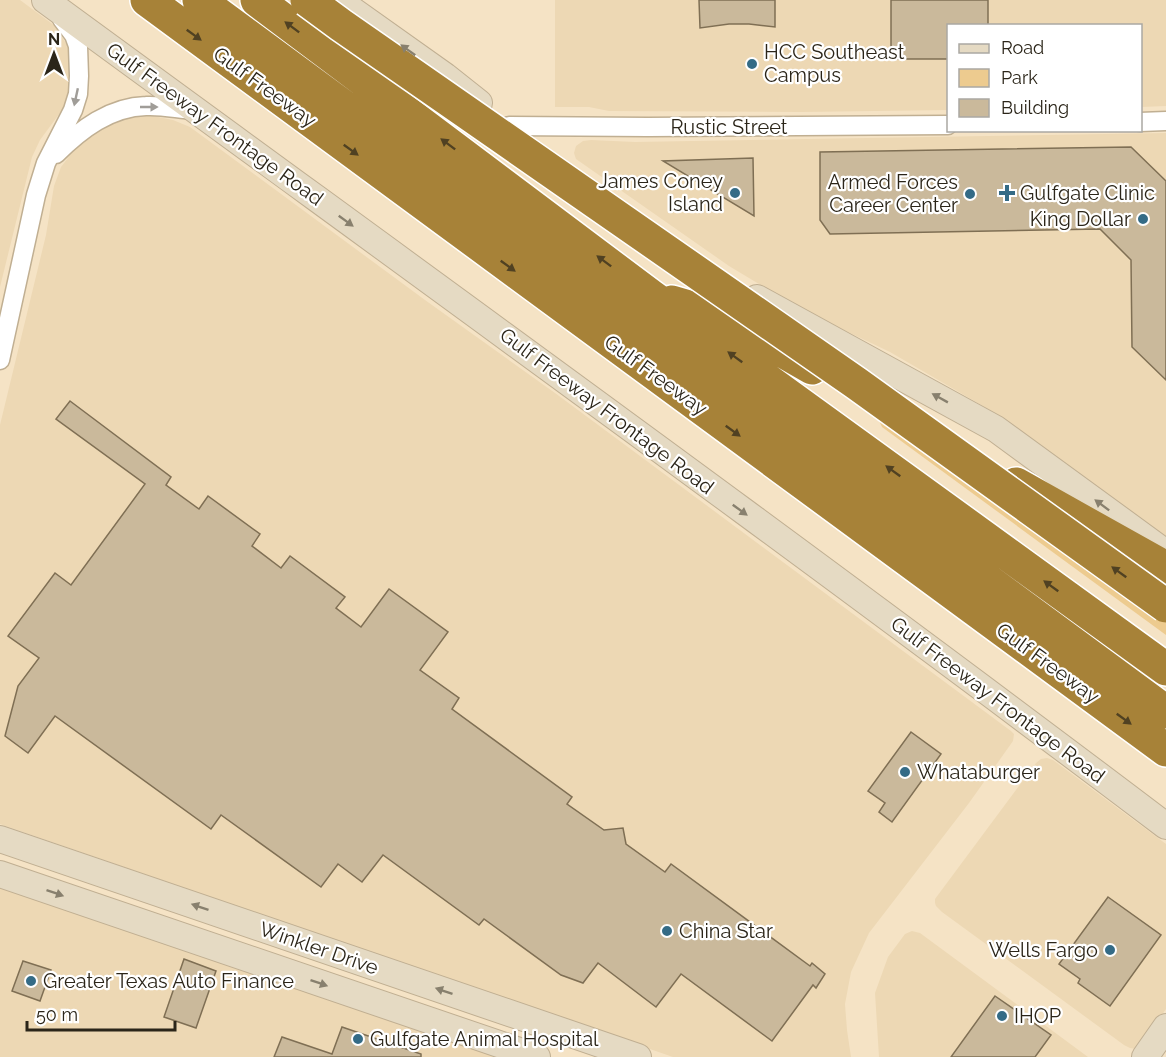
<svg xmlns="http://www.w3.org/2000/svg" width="1166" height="1057" viewBox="0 0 1166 1057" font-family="Raleway,sans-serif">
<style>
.built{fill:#edd8b4}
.green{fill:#edcb8f}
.building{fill:#cab99b;stroke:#7f6f54;stroke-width:1.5}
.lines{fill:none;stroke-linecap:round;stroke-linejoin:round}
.street-casing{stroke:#c0af92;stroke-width:21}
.secondary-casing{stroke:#c0af92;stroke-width:28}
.highway-casing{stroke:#fff;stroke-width:36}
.street{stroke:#fff;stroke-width:18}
.secondary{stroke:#e5dac3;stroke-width:26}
.highway{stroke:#a78238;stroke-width:33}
.highway-bridge-casing{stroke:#fff;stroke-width:36;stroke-linecap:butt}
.highway-bridge{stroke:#a78238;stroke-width:33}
.oneway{fill:#504122}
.oneway2{fill:#88806e}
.oneway3{fill:#a09d98}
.poi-dot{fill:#346b86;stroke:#fff;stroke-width:2}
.labels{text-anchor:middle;stroke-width:4.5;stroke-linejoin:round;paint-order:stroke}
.poi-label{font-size:20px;fill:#2b2519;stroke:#fff;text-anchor:start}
.street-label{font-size:20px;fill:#2b2519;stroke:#fff}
</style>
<rect width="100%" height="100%" fill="#f5e3c5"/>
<!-- built -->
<path class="built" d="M 0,0 L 20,0 L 55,26 L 67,45 L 73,64 L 73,83 L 68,102 L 40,140 L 32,157 L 0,287 Z
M 555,0 L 1166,0 L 1166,106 L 1141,107 L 1140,26 L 948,26 L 948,110 L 801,112 L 609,111 L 589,107 L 555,107 Z
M 148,115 L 173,120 L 190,127 L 425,300 L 555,393 L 1011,731 L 1014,734 L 1013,741 L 969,803 L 869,933 L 851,972 L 845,1004 L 847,1030 L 851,1057 L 673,1057 L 0,824 L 0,425 L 46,235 L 54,186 L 61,167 L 77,146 L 91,135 L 108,124 L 128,117 Z
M 1166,133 L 1166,540 L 983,406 L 890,352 L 806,312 L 729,266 L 576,159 L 574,153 L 576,146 L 583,141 L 591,140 L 635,142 Z
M 1047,758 L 1053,760 L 1166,844 L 1166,1009 L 1140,1046 L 1136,1049 L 1130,1048 L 1124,1045 L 942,912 L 936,906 L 935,903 L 935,899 L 1036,763 L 1041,759 Z
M 0,882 L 505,1057 L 0,1057 Z
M 912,931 L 920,933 L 1088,1057 L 879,1057 L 875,993 L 888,957 L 905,934 Z"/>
<!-- green -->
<path class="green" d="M 876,414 L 1166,579 L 1166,635 L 882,427 Z"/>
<!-- building -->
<path class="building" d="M 699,0 L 775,0 L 775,27 L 749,24 L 729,24 L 700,28 Z
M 891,0 L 988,0 L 988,26 L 948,26 L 948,59 L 891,59 Z
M 1131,147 L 1166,181 L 1166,380 L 1132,347 L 1131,260 L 1100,229 L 830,234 L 820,220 L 820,152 Z
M 753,158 L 754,216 L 663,161 Z
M 70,401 L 171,477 L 166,485 L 199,509 L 208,496 L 260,534 L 252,546 L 281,568 L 290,556 L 345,597 L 336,608 L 361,627 L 389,589 L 448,632 L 420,670 L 459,698 L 452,709 L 572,797 L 567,804 L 604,830 L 623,828 L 626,844 L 665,872 L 671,864 L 810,966 L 812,963 L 825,974 L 816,988 L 813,985 L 772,1041 L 681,974 L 656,1007 L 598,963 L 583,983 L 561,975 L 484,919 L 479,925 L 383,855 L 362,882 L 338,864 L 321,887 L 221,815 L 211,829 L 55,716 L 28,753 L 5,736 L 18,686 L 39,658 L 8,636 L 55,573 L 71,585 L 145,484 L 56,419 Z
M 911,732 L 941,754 L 892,822 L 879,812 L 885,803 L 868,791 Z
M 1108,897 L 1161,935 L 1110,1006 L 1078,983 L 1080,979 L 1059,964 Z
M 184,959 L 216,971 L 196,1028 L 164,1017 Z
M 23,961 L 51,970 L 40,1001 L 12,991 Z
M 995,996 L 1051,1035 L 1035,1057 L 951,1057 Z
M 342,1027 L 421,1054 L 421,1057 L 274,1057 L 282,1037 L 332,1054 Z"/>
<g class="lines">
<defs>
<path id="street" d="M 1140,122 L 1166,121
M 509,126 L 648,127 L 948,125
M 56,154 C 81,129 110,107 146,106 C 162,105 178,109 194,110
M 0,360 L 36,195 L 46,163 L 73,110 L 78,94 L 79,76 L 78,46 L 74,35 L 62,19"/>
<path id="secondary" d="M 45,0 C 419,274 796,546 1166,826
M 338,0 L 445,76 L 479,103
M 757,298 L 996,429 L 1166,553
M 0,839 L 638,1057
M 0,874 L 537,1057
M 1145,1057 L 1166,1027"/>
<path id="highway" d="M 147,0 L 1166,750
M 199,0 L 1166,712
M 257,0 L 651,296 L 1166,669
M 672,302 L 723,317 L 812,368
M 1016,484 L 1166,568"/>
</defs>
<!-- street casing -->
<use href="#street" class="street-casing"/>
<!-- secondary casing -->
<use href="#secondary" class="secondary-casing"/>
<!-- highway casing -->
<use href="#highway" class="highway-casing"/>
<!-- street -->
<use href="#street" class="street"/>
<!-- secondary -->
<use href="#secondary" class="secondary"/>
<!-- highway -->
<use href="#highway" class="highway"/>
<defs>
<path id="highway-bridge" d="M 307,0 L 341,25 L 856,383 L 1166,606"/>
</defs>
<!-- highway-bridge casing -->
<use href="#highway-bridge" class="highway-bridge-casing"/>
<!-- highway-bridge -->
<use href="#highway-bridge" class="highway-bridge"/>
</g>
<!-- one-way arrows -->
<defs><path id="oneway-solid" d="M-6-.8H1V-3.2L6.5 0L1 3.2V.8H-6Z" transform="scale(1.5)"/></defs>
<g class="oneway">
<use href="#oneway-solid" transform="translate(292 27) rotate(-143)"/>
<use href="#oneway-solid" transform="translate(194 35) rotate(36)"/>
<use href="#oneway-solid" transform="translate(448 144) rotate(-143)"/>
<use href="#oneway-solid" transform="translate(351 150) rotate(36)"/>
<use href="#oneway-solid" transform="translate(604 261) rotate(-143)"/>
<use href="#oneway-solid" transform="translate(508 266) rotate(36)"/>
<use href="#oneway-solid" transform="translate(735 357) rotate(-144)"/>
<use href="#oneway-solid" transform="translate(733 431) rotate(36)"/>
<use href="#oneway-solid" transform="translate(893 471) rotate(-144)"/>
<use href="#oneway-solid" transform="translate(1119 572) rotate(-144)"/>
<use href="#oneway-solid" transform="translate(1051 586) rotate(-144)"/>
<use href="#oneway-solid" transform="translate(1124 719) rotate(36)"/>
</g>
<g class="oneway2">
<use href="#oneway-solid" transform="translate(408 50) rotate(-144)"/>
<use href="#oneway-solid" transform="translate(346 221) rotate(36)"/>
<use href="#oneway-solid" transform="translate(940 398) rotate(-151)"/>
<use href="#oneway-solid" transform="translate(1102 505) rotate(-143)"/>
<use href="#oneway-solid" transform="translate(740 510) rotate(36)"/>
<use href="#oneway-solid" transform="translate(55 893) rotate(19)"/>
<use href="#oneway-solid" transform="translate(200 907) rotate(-161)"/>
<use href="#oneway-solid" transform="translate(319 983) rotate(19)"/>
<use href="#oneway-solid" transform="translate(444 991) rotate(-161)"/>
</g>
<g class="oneway3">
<use href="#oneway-solid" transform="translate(76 97) rotate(102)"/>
<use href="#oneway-solid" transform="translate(149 107)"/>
</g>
<!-- markers -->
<g class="poi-dot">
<circle cx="752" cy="64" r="6"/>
<circle cx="735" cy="193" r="6"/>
<path d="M1004 184h6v6h6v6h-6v6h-6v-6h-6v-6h6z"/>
<circle cx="970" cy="194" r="6"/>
<circle cx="1143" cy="219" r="6"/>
<circle cx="905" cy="772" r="6"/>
<circle cx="667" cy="931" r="6"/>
<circle cx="1110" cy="950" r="6"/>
<circle cx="31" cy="981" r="6"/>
<circle cx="1002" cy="1016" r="6"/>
<circle cx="358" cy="1039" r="6"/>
</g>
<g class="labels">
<!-- poi labels -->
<g class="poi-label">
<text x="764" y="59">HCC Southeast<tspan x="764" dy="23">Campus</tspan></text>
<text x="723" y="188" text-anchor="end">James Coney<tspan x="723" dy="23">Island</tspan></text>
<text x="958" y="189" text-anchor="end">Armed Forces<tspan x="958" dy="23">Career Center</tspan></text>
<text x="1020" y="200">Gulfgate Clinic</text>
<text x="1131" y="226" text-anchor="end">King Dollar</text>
<text x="917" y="779">Whataburger</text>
<text x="679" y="938">China Star</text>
<text x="1098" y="957" text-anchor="end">Wells Fargo</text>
<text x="43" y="988">Greater Texas Auto Finance</text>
<text x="1014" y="1023">IHOP</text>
<text x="370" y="1046">Gulfgate Animal Hospital</text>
</g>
<!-- street labels -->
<g class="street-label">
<text transform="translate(265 87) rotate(36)" y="7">Gulf Freeway</text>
<text transform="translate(215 124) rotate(36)" y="7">Gulf Freeway Frontage Road</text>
<text x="729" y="134">Rustic Street</text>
<text transform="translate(656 375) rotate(36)" y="7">Gulf Freeway</text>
<text transform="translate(607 411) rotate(37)" y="7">Gulf Freeway Frontage Road</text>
<text transform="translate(1048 663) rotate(36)" y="7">Gulf Freeway</text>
<text transform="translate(998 700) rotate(37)" y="7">Gulf Freeway Frontage Road</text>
<text transform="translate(319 948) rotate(19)" y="7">Winkler Drive</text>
</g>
</g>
<!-- legend -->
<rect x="947" y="24" width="195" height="108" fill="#ffffff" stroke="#aaa8a3" stroke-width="1.5"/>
<rect x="959" y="44" width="30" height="9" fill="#e5dac3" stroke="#aaa8a3" stroke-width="1.5"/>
<text x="1001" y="54" font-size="18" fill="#2b2519">Road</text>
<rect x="959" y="69" width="30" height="18" fill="#edcb8f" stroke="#aaa8a3" stroke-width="1.5"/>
<text x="1001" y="84" font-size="18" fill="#2b2519">Park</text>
<rect x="959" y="99" width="30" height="18" fill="#cab99b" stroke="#aaa8a3" stroke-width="1.5"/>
<text x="1001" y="114" font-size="18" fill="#2b2519">Building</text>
<!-- north arrow -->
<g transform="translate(54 54)" stroke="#ffffff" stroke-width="4.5" paint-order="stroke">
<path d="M0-4.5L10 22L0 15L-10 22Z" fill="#2b2519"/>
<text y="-9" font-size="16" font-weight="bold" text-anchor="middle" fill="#2b2519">N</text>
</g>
<!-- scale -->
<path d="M27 1021v9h148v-9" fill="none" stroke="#2b2519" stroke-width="3"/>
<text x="36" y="1021" font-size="18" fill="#2b2519" stroke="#ffffff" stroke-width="4.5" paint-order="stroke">50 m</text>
</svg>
